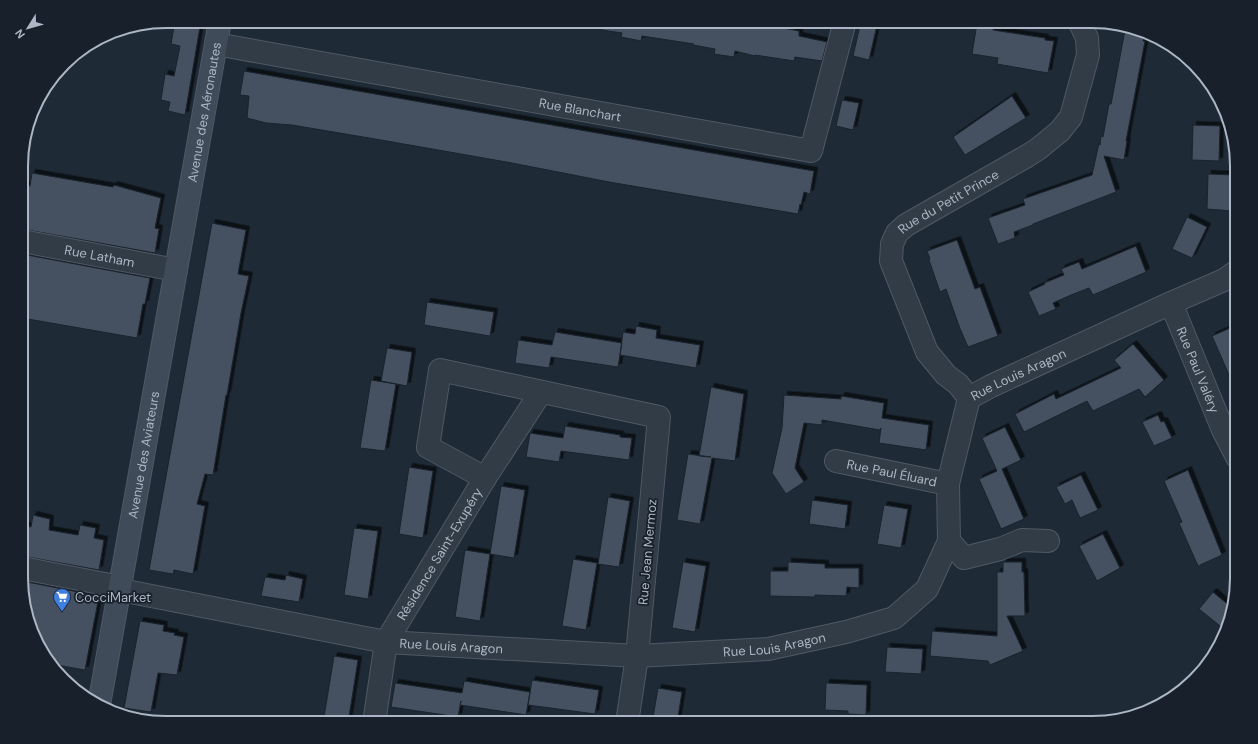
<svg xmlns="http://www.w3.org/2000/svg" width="1258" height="744" viewBox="0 0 1258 744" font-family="'DM Sans',sans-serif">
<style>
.building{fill:#445160;stroke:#1a232d;filter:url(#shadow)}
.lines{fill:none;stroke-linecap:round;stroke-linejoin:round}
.street-casing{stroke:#4f5965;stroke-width:24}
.secondary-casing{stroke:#4f5965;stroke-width:24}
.street{stroke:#323c47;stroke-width:22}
.secondary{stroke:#404b5a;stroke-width:22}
.labels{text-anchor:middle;stroke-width:3.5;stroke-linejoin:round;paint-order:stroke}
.street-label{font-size:13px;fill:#acb6c4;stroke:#18212b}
.poi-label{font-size:13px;fill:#acb6c4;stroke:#18212b;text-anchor:start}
.rim{fill:none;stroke:#acb6c4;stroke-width:2}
</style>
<defs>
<filter id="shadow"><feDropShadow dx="3.5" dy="-3.5" stdDeviation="0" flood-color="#0009"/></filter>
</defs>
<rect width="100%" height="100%" fill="#1e2a36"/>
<!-- building -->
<path class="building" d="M 175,21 L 201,21 L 185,115 L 168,111 L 170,102 L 161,100 L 165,74 L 174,76 L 180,46 L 171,44 Z
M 603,21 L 749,21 L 799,31 L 799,36 L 827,42 L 822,61 L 795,57 L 794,61 L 755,55 L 755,56 L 735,51 L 734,57 L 714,54 L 715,49 L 693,45 L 694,44 L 642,36 L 641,41 L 621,37 L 622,33 L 602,30 Z
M 861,21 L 877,25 L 869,60 L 853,56 Z
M 977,23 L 993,25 L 993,30 L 1045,38 L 1045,40 L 1054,41 L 1048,73 L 997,64 L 998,58 L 972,54 Z
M 1125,30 L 1144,35 L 1143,41 L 1145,41 L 1126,141 L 1127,141 L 1124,160 L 1104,156 L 1116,192 L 1033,224 L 1033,225 L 1014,232 L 1015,238 L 998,244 L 988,218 L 1025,205 L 1023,199 L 1092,175 L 1099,143 L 1100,145 L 1101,136 L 1103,137 L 1109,104 L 1111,104 Z
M 244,71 L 814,171 L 810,194 L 804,192 L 801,205 L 800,204 L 798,214 L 609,182 L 512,163 L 381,140 L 292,125 L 266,123 L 247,118 L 249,96 L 240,95 Z
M 1012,96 L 1026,118 L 965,155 L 953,137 Z
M 842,100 L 859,103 L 853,130 L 836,126 Z
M 1193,125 L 1220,126 L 1219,161 L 1192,160 Z
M 32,173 L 113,187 L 114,185 L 161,198 L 155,228 L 159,229 L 155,253 L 22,229 L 22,184 L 30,186 Z
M 1208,174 L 1233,175 L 1232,211 L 1207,209 Z
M 1187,217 L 1207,227 L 1192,258 L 1172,249 Z
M 212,223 L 246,230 L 238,274 L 249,276 L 241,313 L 227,395 L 226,395 L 213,475 L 205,474 L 197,504 L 205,506 L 193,574 L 174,570 L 173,574 L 149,570 Z
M 957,240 L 975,289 L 980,287 L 998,336 L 968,347 L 959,326 L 946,289 L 940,292 L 929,260 L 930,259 L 927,251 Z
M 1136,246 L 1146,272 L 1093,295 L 1089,288 L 1071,295 L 1053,303 L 1056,309 L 1039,316 L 1028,292 L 1045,284 L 1044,283 L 1064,275 L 1061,269 L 1079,262 L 1082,269 Z
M 22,254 L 150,278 L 145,304 L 143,304 L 137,338 L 22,318 Z
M 427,302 L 494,312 L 490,336 L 424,325 Z
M 1237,325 L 1237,393 L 1212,336 Z
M 636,326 L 657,330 L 656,338 L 700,345 L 696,368 L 620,355 L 623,332 L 635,334 Z
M 555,332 L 622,343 L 618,367 L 551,357 L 549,368 L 515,363 L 518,340 L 552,345 Z
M 1133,344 L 1164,380 L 1145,397 L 1139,389 L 1093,411 L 1087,401 L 1024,432 L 1015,414 L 1054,394 L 1056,399 L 1121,368 L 1114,360 Z
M 387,348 L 412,352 L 407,386 L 381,381 Z
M 371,380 L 396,384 L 385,451 L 360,448 Z
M 711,387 L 744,394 L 735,461 L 712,458 L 700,524 L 677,520 L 688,454 L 711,457 L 699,456 Z
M 784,395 L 841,399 L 841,396 L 884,403 L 882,418 L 929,425 L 926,450 L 879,443 L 881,428 L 880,430 L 822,420 L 822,425 L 804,423 L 795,468 L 804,482 L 786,494 L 772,473 L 782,428 Z
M 1158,415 L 1161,422 L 1164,421 L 1172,438 L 1154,446 L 1142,422 Z
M 565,426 L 620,435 L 620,437 L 632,438 L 629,460 L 561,451 L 559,462 L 526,457 L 530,433 L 563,438 Z
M 1005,427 L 1021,460 L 1002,469 L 1024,519 L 1001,529 L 979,479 L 997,471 L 982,438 Z
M 409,467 L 433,471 L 423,538 L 399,534 Z
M 1188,470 L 1222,555 L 1198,566 L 1179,523 L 1182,522 L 1164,481 Z
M 1081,475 L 1098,510 L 1080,518 L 1072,500 L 1065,504 L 1056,487 Z
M 501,486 L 525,490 L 514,558 L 490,554 Z
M 608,497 L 630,501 L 619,567 L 598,564 Z
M 812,500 L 848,505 L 845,529 L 809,524 Z
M 884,505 L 908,509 L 901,548 L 877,544 Z
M 33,515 L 50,519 L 49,530 L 78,535 L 80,525 L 96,528 L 94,538 L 104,540 L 99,570 L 22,556 L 22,525 L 31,527 Z
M 354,528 L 378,531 L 368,599 L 344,595 Z
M 1103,534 L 1120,568 L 1097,581 L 1079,546 Z
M 465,550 L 490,554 L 480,621 L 455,617 Z
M 573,559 L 597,563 L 586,630 L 562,626 Z
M 683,562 L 706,566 L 695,632 L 672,628 Z
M 788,562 L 825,564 L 825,568 L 859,568 L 859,588 L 847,587 L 846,596 L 815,595 L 815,597 L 770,596 L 770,571 L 788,571 Z
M 1003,562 L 1022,562 L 1022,572 L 1024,572 L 1025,616 L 1007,616 L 1023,651 L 990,665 L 988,661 L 930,656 L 932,631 L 997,636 L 997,572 L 1003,572 Z
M 286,575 L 303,579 L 299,602 L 261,596 L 265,577 L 285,580 Z
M 22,581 L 99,596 L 85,670 L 51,664 L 45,659 L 22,597 Z
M 1213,592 L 1231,607 L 1224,629 L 1199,609 Z
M 140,621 L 164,625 L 163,631 L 175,633 L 174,635 L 184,637 L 177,675 L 158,673 L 151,712 L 124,708 Z
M 887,647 L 923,649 L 921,674 L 885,672 Z
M 334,656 L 358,660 L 348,723 L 323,723 Z
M 532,680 L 599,690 L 595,714 L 528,705 Z
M 464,681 L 530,692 L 526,715 L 460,705 L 461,701 L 458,717 L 391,707 L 395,683 L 462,693 Z
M 826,683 L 867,685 L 866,715 L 848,714 L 848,711 L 825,710 Z
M 658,688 L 682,692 L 677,723 L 652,723 Z"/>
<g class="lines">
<defs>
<g id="street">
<path id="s1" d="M 216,44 L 811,151 L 845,21"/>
<path id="s2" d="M 22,241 L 176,270"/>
<path id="s3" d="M 1171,303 L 1223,430 L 1237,457"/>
<path id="s4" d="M 969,398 L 958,384 L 946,375 L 927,352 L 891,261 L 892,244 L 897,233 L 906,225 L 1027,156 L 1038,149 L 1060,131 L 1071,117 L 1088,55 L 1087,38 L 1079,21"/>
<path id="s5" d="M 836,461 L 948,484"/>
<path d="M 485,478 L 428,447 L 440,370 L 659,417 L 637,656 L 627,723"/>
<path d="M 949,541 L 964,558 L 1000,549 L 1022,540 L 1048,541"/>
<path id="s6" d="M 22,568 L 110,585 L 131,592 L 386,642 L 637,656 L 768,649 L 846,632 L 894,618 L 927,589 L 949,541 L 948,484 L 969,398 L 991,386 L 1171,303 L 1224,280 L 1237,271"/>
<path id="s7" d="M 374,723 L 386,642 L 485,478 L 541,392"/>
</g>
<g id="secondary">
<path id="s8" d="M 99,705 L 220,21"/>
</g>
</defs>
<!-- street casing -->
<use href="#street" class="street-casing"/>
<!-- secondary casing -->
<use href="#secondary" class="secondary-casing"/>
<!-- street -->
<use href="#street" class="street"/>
<!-- secondary -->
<use href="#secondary" class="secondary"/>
</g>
<!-- icons -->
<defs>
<symbol id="supermarket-pin" viewBox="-11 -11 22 30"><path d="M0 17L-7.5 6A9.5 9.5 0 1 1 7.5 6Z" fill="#3f7fe0" stroke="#18212b"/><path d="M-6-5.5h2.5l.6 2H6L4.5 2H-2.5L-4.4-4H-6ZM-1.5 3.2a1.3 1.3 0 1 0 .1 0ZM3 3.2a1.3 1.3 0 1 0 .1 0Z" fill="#fff"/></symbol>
</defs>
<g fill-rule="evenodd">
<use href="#supermarket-pin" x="52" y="587" width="20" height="27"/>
</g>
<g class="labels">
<!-- street labels -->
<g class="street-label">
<text dy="5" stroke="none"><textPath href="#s1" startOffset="370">Rue Blanchart</textPath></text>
<text dy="5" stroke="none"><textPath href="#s8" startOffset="602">Avenue des Aéronautes</textPath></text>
<text dy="5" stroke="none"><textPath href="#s4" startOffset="250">Rue du Petit Prince</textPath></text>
<text dy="5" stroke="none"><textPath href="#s2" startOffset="79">Rue Latham</textPath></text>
<text dy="5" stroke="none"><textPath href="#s3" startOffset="72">Rue Paul Valéry</textPath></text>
<text dy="5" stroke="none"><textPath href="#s6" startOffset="1181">Rue Louis Aragon</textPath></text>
<text dy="5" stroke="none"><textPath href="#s8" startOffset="254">Avenue des Aviateurs</textPath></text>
<text dy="5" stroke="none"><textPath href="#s5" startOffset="57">Rue Paul Éluard</textPath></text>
<text transform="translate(647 552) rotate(-85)" y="5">Rue Jean Mermoz</text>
<text dy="5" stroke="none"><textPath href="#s7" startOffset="185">Résidence Saint-Exupéry</textPath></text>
<text dy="5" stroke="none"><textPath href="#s6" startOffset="761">Rue Louis Aragon</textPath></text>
<text dy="5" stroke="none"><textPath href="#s6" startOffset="437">Rue Louis Aragon</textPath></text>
</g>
<!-- poi labels -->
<g class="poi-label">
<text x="75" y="602">CocciMarket</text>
</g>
</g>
<!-- crop -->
<path d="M0 0H1258V744H0ZM166 28H1092A138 138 0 0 1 1230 166V578A138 138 0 0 1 1092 716H166A138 138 0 0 1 28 578V166A138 138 0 0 1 166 28Z" fill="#18212b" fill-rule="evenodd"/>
<path class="rim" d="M166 28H1092A138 138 0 0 1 1230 166V578A138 138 0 0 1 1092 716H166A138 138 0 0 1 28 578V166A138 138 0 0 1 166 28Z"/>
<!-- north arrow -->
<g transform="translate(28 28) rotate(233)" stroke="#18212b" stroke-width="3" paint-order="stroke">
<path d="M0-3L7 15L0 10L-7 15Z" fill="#acb6c4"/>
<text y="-6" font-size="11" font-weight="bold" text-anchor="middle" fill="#acb6c4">N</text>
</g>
</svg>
